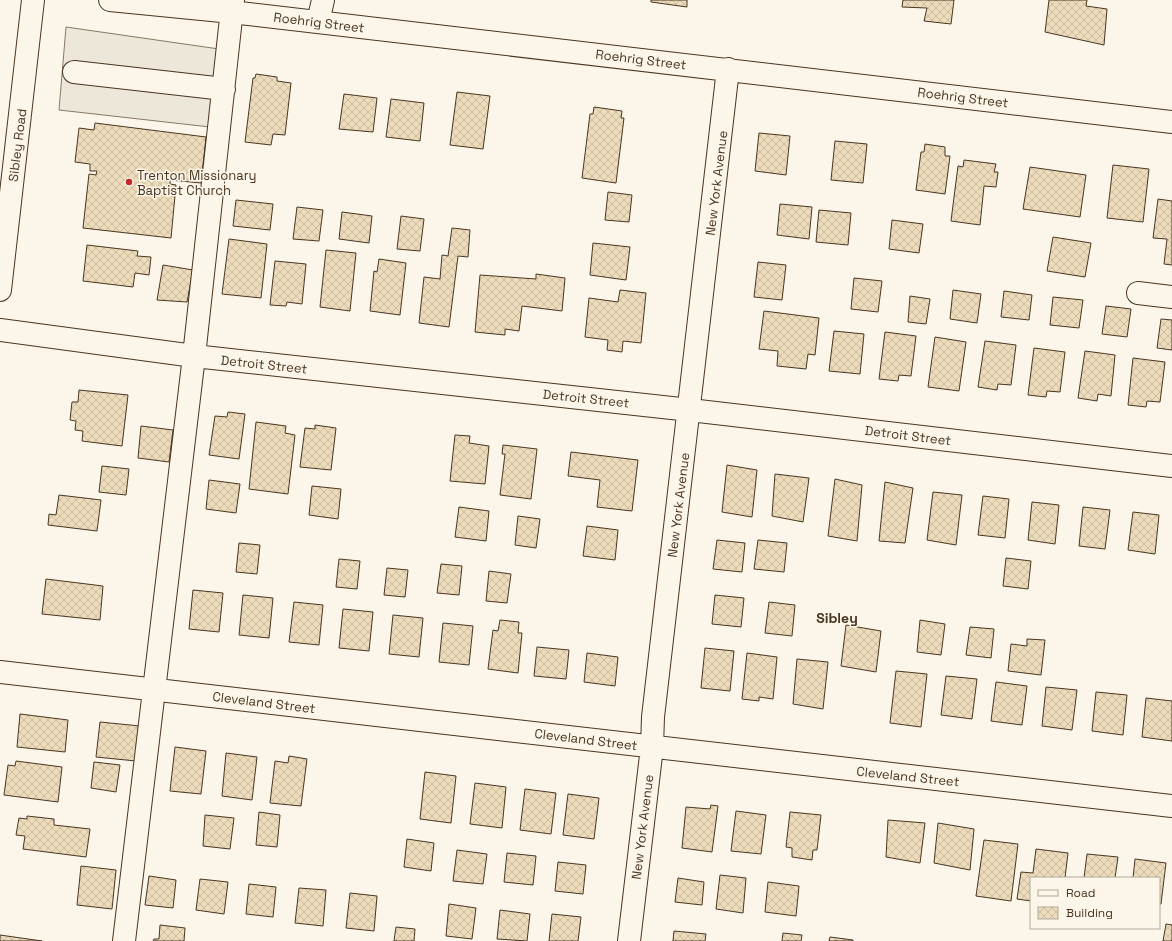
<svg xmlns="http://www.w3.org/2000/svg" width="1172" height="941" viewBox="0 0 1172 941" font-family="'Space Grotesk',sans-serif">
<style>
.parking{fill:#ede7d9;stroke:#887966}
.building{fill:url(#building-cross-hatch);stroke:#4a3520}
.lines{fill:none;stroke-linecap:round;stroke-linejoin:round}
.minor-casing{stroke:#4a3520;stroke-width:24}
.major-casing{stroke:#4a3520;stroke-width:24}
.minor{stroke:#fbf6e9;stroke-width:22}
.major{stroke:#fbf6e9;stroke-width:22}
.poi-dot{fill:#c62828;stroke:#fbf6e9;stroke-width:1.5}
.labels{text-anchor:middle;stroke-width:3;stroke-linejoin:round;paint-order:stroke}
.street-label{font-size:13px;fill:#4a3520;stroke:#fbf6e9}
.poi-label{font-size:13px;fill:#4a3520;stroke:#fbf6e9;text-anchor:start}
.neighbourhood-label{font-size:14px;font-weight:bold;fill:#4a3520;stroke:#fbf6e9}
</style>
<defs>
<pattern id="building-cross-hatch" width="8" height="8" patternUnits="userSpaceOnUse"><rect width="8" height="8" fill="#ecdcbc"/><path d="M0 0l8 8M0 8l8-8" fill="none" stroke="#ccbda1"/></pattern>
</defs>
<rect width="100%" height="100%" fill="#fbf6e9"/>
<!-- parking -->
<path class="parking" d="M 66,27 L 219,49 L 210,127 L 59,110 Z"/>
<!-- building -->
<path class="building" d="M 651,0 L 687,0 L 687,7 L 651,2 Z
M 903,0 L 954,0 L 951,24 L 924,21 L 927,8 L 902,7 Z
M 1049,0 L 1087,0 L 1086,6 L 1107,9 L 1104,45 L 1045,32 Z
M 256,74 L 277,77 L 277,81 L 291,83 L 285,135 L 273,134 L 271,145 L 245,142 L 253,78 L 255,78 Z
M 457,92 L 490,96 L 483,149 L 450,145 Z
M 344,94 L 377,98 L 373,132 L 339,129 Z
M 391,99 L 424,103 L 420,141 L 386,137 Z
M 594,107 L 622,111 L 621,118 L 624,118 L 616,183 L 582,178 L 590,114 L 593,114 Z
M 95,123 L 206,137 L 201,183 L 170,180 L 170,184 L 176,185 L 171,238 L 83,228 L 89,174 L 96,175 L 97,171 L 90,171 L 90,164 L 75,162 L 79,128 L 94,130 Z
M 759,133 L 790,136 L 786,175 L 755,171 Z
M 835,141 L 867,144 L 863,183 L 831,180 Z
M 925,144 L 945,147 L 945,156 L 950,156 L 945,194 L 916,190 L 921,152 L 924,152 Z
M 964,160 L 996,164 L 994,172 L 998,172 L 996,187 L 984,186 L 980,225 L 951,221 L 958,166 L 963,167 Z
M 1113,165 L 1149,169 L 1143,222 L 1107,218 Z
M 1030,167 L 1086,175 L 1080,217 L 1023,209 Z
M 608,192 L 632,195 L 629,222 L 605,220 Z
M 1158,199 L 1172,201 L 1172,265 L 1164,264 L 1167,239 L 1153,238 Z
M 236,200 L 273,204 L 270,230 L 233,226 Z
M 780,204 L 812,207 L 809,239 L 777,235 Z
M 297,207 L 323,210 L 319,241 L 293,239 Z
M 819,210 L 851,213 L 848,245 L 816,242 Z
M 342,212 L 372,216 L 369,243 L 339,239 Z
M 401,216 L 424,219 L 420,251 L 397,249 Z
M 892,220 L 923,224 L 919,253 L 889,249 Z
M 452,228 L 470,230 L 468,257 L 458,256 L 449,327 L 419,323 L 424,277 L 440,279 L 442,255 L 448,256 Z
M 1053,237 L 1091,243 L 1085,277 L 1047,271 Z
M 229,239 L 267,244 L 261,298 L 222,294 Z
M 593,243 L 630,247 L 626,280 L 590,275 Z
M 87,245 L 138,251 L 137,256 L 151,257 L 149,275 L 135,273 L 133,287 L 83,281 Z
M 326,250 L 356,253 L 350,311 L 320,307 Z
M 379,259 L 406,263 L 400,315 L 370,311 L 374,271 L 377,272 Z
M 275,261 L 306,264 L 302,304 L 287,302 L 286,306 L 270,305 Z
M 758,262 L 786,265 L 782,300 L 754,297 Z
M 163,265 L 193,270 L 187,302 L 157,300 Z
M 536,274 L 565,278 L 562,311 L 522,306 L 519,331 L 505,329 L 505,335 L 475,332 L 480,275 L 536,279 Z
M 854,278 L 882,281 L 878,312 L 851,309 Z
M 620,290 L 646,293 L 641,343 L 623,341 L 622,352 L 607,350 L 608,340 L 585,337 L 589,298 L 618,302 Z
M 953,290 L 981,294 L 977,323 L 950,319 Z
M 1004,291 L 1032,295 L 1029,320 L 1001,317 Z
M 910,296 L 930,299 L 926,324 L 908,322 Z
M 1053,297 L 1083,300 L 1079,328 L 1050,325 Z
M 1106,306 L 1131,309 L 1127,337 L 1102,334 Z
M 764,311 L 819,318 L 815,355 L 808,354 L 806,369 L 777,366 L 778,351 L 759,349 Z
M 1161,319 L 1172,320 L 1172,350 L 1157,348 Z
M 834,331 L 864,334 L 860,374 L 829,371 Z
M 885,332 L 916,336 L 911,376 L 899,375 L 898,381 L 879,379 Z
M 935,337 L 966,342 L 959,391 L 928,387 Z
M 985,341 L 1016,345 L 1011,385 L 998,384 L 997,390 L 978,387 Z
M 1034,348 L 1065,352 L 1060,392 L 1047,391 L 1046,397 L 1028,395 Z
M 1085,351 L 1115,355 L 1111,396 L 1098,394 L 1097,401 L 1078,398 Z
M 1133,358 L 1165,362 L 1160,402 L 1147,401 L 1146,407 L 1128,405 Z
M 79,390 L 128,395 L 122,446 L 82,441 L 83,431 L 75,430 L 76,421 L 70,420 L 72,402 L 78,402 Z
M 228,412 L 245,414 L 239,459 L 209,455 L 215,416 L 227,417 Z
M 256,422 L 286,426 L 285,433 L 295,435 L 288,494 L 249,489 Z
M 315,425 L 336,428 L 331,470 L 300,467 L 305,428 L 315,429 Z
M 141,426 L 173,430 L 169,462 L 138,458 Z
M 455,435 L 470,436 L 469,443 L 489,446 L 485,484 L 450,481 Z
M 503,445 L 537,449 L 531,499 L 500,495 L 505,454 L 502,454 Z
M 571,452 L 638,460 L 632,511 L 597,507 L 600,480 L 568,476 Z
M 727,465 L 757,470 L 752,517 L 722,512 Z
M 102,466 L 129,469 L 126,495 L 99,492 Z
M 775,474 L 809,478 L 803,522 L 772,516 Z
M 835,479 L 862,485 L 857,541 L 828,536 Z
M 209,480 L 240,484 L 236,513 L 206,509 Z
M 885,482 L 913,488 L 905,543 L 879,541 Z
M 312,486 L 341,489 L 338,519 L 309,515 Z
M 933,492 L 962,495 L 956,545 L 927,540 Z
M 59,495 L 101,500 L 97,531 L 48,525 L 49,514 L 56,515 Z
M 983,496 L 1009,499 L 1005,538 L 978,535 Z
M 1032,502 L 1059,505 L 1055,544 L 1028,540 Z
M 459,507 L 489,511 L 486,541 L 455,537 Z
M 1083,507 L 1110,510 L 1105,549 L 1079,546 Z
M 1133,512 L 1159,515 L 1155,554 L 1128,550 Z
M 518,516 L 540,519 L 536,548 L 515,545 Z
M 587,526 L 618,530 L 615,560 L 583,556 Z
M 717,540 L 745,543 L 742,572 L 713,569 Z
M 758,540 L 787,543 L 784,572 L 754,569 Z
M 239,543 L 260,545 L 257,574 L 236,572 Z
M 1006,558 L 1031,561 L 1028,589 L 1003,586 Z
M 339,559 L 360,561 L 357,589 L 336,587 Z
M 441,564 L 462,566 L 459,595 L 437,593 Z
M 387,568 L 408,570 L 405,597 L 384,595 Z
M 489,571 L 511,574 L 507,603 L 486,601 Z
M 46,579 L 103,586 L 100,620 L 42,614 Z
M 193,590 L 223,593 L 219,632 L 189,629 Z
M 243,595 L 273,598 L 269,638 L 239,635 Z
M 715,595 L 744,598 L 741,627 L 712,624 Z
M 294,602 L 323,605 L 319,645 L 289,642 Z
M 769,602 L 795,605 L 792,636 L 765,633 Z
M 343,609 L 373,612 L 369,651 L 339,648 Z
M 393,615 L 423,618 L 419,657 L 389,654 Z
M 500,620 L 519,622 L 518,633 L 522,633 L 518,673 L 488,669 L 493,630 L 498,631 Z
M 920,620 L 945,624 L 941,655 L 917,652 Z
M 443,623 L 473,626 L 469,665 L 439,662 Z
M 846,625 L 881,631 L 876,672 L 841,666 Z
M 970,627 L 994,629 L 991,658 L 966,655 Z
M 1027,639 L 1045,640 L 1041,675 L 1008,671 L 1011,644 L 1027,646 Z
M 537,647 L 569,650 L 566,679 L 534,676 Z
M 705,648 L 734,651 L 730,691 L 701,688 Z
M 587,653 L 618,657 L 615,686 L 584,682 Z
M 747,653 L 777,657 L 773,699 L 759,697 L 759,701 L 742,699 Z
M 797,659 L 828,662 L 823,709 L 793,704 Z
M 896,671 L 927,674 L 921,727 L 890,723 Z
M 946,676 L 977,679 L 972,719 L 941,715 Z
M 996,682 L 1027,686 L 1022,725 L 991,721 Z
M 1046,687 L 1077,690 L 1072,730 L 1042,726 Z
M 1096,692 L 1127,695 L 1123,735 L 1092,731 Z
M 1146,698 L 1172,701 L 1172,741 L 1142,737 Z
M 20,714 L 68,720 L 65,752 L 17,747 Z
M 100,722 L 140,726 L 136,761 L 96,757 Z
M 175,747 L 206,751 L 201,794 L 170,791 Z
M 226,753 L 257,757 L 252,800 L 222,796 Z
M 289,756 L 307,759 L 301,806 L 270,803 L 275,761 L 288,763 Z
M 16,761 L 62,767 L 58,802 L 4,795 L 8,765 L 15,766 Z
M 94,762 L 120,765 L 116,792 L 91,788 Z
M 425,772 L 456,776 L 451,823 L 420,819 Z
M 475,783 L 506,787 L 502,828 L 470,824 Z
M 525,789 L 556,793 L 551,834 L 520,830 Z
M 568,794 L 599,798 L 594,839 L 563,835 Z
M 711,805 L 718,806 L 712,852 L 682,848 L 686,807 L 710,809 Z
M 736,811 L 766,815 L 761,854 L 731,851 Z
M 259,812 L 280,815 L 277,847 L 256,845 Z
M 790,812 L 821,815 L 817,850 L 813,850 L 812,860 L 792,857 L 792,848 L 786,847 Z
M 205,815 L 234,818 L 230,849 L 203,846 Z
M 27,816 L 54,819 L 54,825 L 90,829 L 86,857 L 23,849 L 25,836 L 16,835 L 19,818 L 27,819 Z
M 888,820 L 925,823 L 920,863 L 886,857 Z
M 938,823 L 974,829 L 970,870 L 934,863 Z
M 407,839 L 434,843 L 431,871 L 404,867 Z
M 984,840 L 1018,844 L 1011,901 L 976,896 Z
M 1036,849 L 1068,853 L 1065,878 L 1031,878 L 1031,901 L 1017,899 L 1021,872 L 1033,873 Z
M 457,850 L 487,854 L 483,884 L 453,881 Z
M 507,853 L 536,856 L 533,885 L 504,882 Z
M 1087,854 L 1118,857 L 1115,878 L 1084,878 Z
M 1135,859 L 1166,863 L 1161,904 L 1159,904 L 1159,878 L 1133,878 Z
M 558,862 L 586,865 L 583,894 L 555,891 Z
M 81,866 L 116,870 L 112,909 L 77,905 Z
M 720,875 L 746,878 L 743,913 L 716,909 Z
M 149,876 L 176,880 L 173,908 L 145,905 Z
M 678,878 L 704,882 L 702,905 L 675,902 Z
M 200,879 L 228,882 L 224,914 L 196,910 Z
M 768,882 L 799,886 L 796,916 L 765,912 Z
M 249,884 L 276,887 L 273,917 L 246,914 Z
M 299,888 L 326,890 L 323,926 L 295,923 Z
M 350,893 L 377,896 L 374,931 L 346,928 Z
M 449,904 L 476,908 L 472,939 L 446,936 Z
M 500,910 L 530,914 L 527,941 L 497,939 Z
M 552,914 L 581,917 L 578,941 L 549,941 Z
M 1166,924 L 1172,925 L 1172,941 L 1163,941 Z
M 160,925 L 185,928 L 184,941 L 153,941 L 154,939 L 159,939 Z
M 396,927 L 415,929 L 414,941 L 394,941 Z
M 674,931 L 706,934 L 705,941 L 673,941 Z
M 783,933 L 802,935 L 801,941 L 782,941 Z
M 0,935 L 42,941 L 0,941 Z
M 830,937 L 853,940 L 853,941 L 829,941 Z"/>
<g class="lines">
<defs>
<path id="minor" d="M 110,0 L 232,12 L 1172,122
M 318,22 L 323,0
M 74,72 L 224,89
M 1138,293 L 1172,297
M 0,330 L 194,356 L 690,410 L 1172,466
M 0,672 L 1172,806
M 124,941 L 194,356 L 233,0
M 629,941 L 652,747 L 653,717 L 728,69"/>
<path id="major" d="M 0,290 L 33,0"/>
</defs>
<!-- minor casing -->
<use href="#minor" class="minor-casing"/>
<!-- major casing -->
<use href="#major" class="major-casing"/>
<!-- minor -->
<use href="#minor" class="minor"/>
<!-- major -->
<use href="#major" class="major"/>
</g>
<!-- markers -->
<circle class="poi-dot" cx="129" cy="182" r="4"/>
<g class="labels">
<!-- street labels -->
<g class="street-label">
<text transform="translate(319 22) rotate(7)" y="5">Roehrig Street</text>
<text transform="translate(641 59) rotate(7)" y="5">Roehrig Street</text>
<text transform="translate(963 97) rotate(7)" y="5">Roehrig Street</text>
<text transform="translate(17 145) rotate(-83)" y="5">Sibley Road</text>
<text transform="translate(716 183) rotate(-83)" y="5">New York Avenue</text>
<text transform="translate(264 364) rotate(6)" y="5">Detroit Street</text>
<text transform="translate(586 398) rotate(6)" y="5">Detroit Street</text>
<text transform="translate(908 435) rotate(7)" y="5">Detroit Street</text>
<text transform="translate(678 505) rotate(-83)" y="5">New York Avenue</text>
<text transform="translate(264 702) rotate(7)" y="5">Cleveland Street</text>
<text transform="translate(586 739) rotate(7)" y="5">Cleveland Street</text>
<text transform="translate(908 776) rotate(6)" y="5">Cleveland Street</text>
<text transform="translate(642 827) rotate(-83)" y="5">New York Avenue</text>
</g>
<!-- poi labels -->
<g class="poi-label">
<text x="137" y="180">Trenton Missionary<tspan x="137" dy="15">Baptist Church</tspan></text>
</g>
<!-- neighbourhood labels -->
<g class="neighbourhood-label">
<text x="837" y="623">Sibley</text>
</g>
</g>
<!-- legend -->
<rect x="1030" y="877" width="130" height="52" fill="#fbf6e9" stroke="#b4a999"/>
<rect x="1038" y="890" width="20" height="6" fill="#fbf6e9" stroke="#b4a999"/>
<text x="1066" y="897" font-size="12" fill="#4a3520">Road</text>
<rect x="1038" y="907" width="20" height="12" fill="url(#building-cross-hatch)" stroke="#b4a999"/>
<text x="1066" y="917" font-size="12" fill="#4a3520">Building</text>
</svg>
